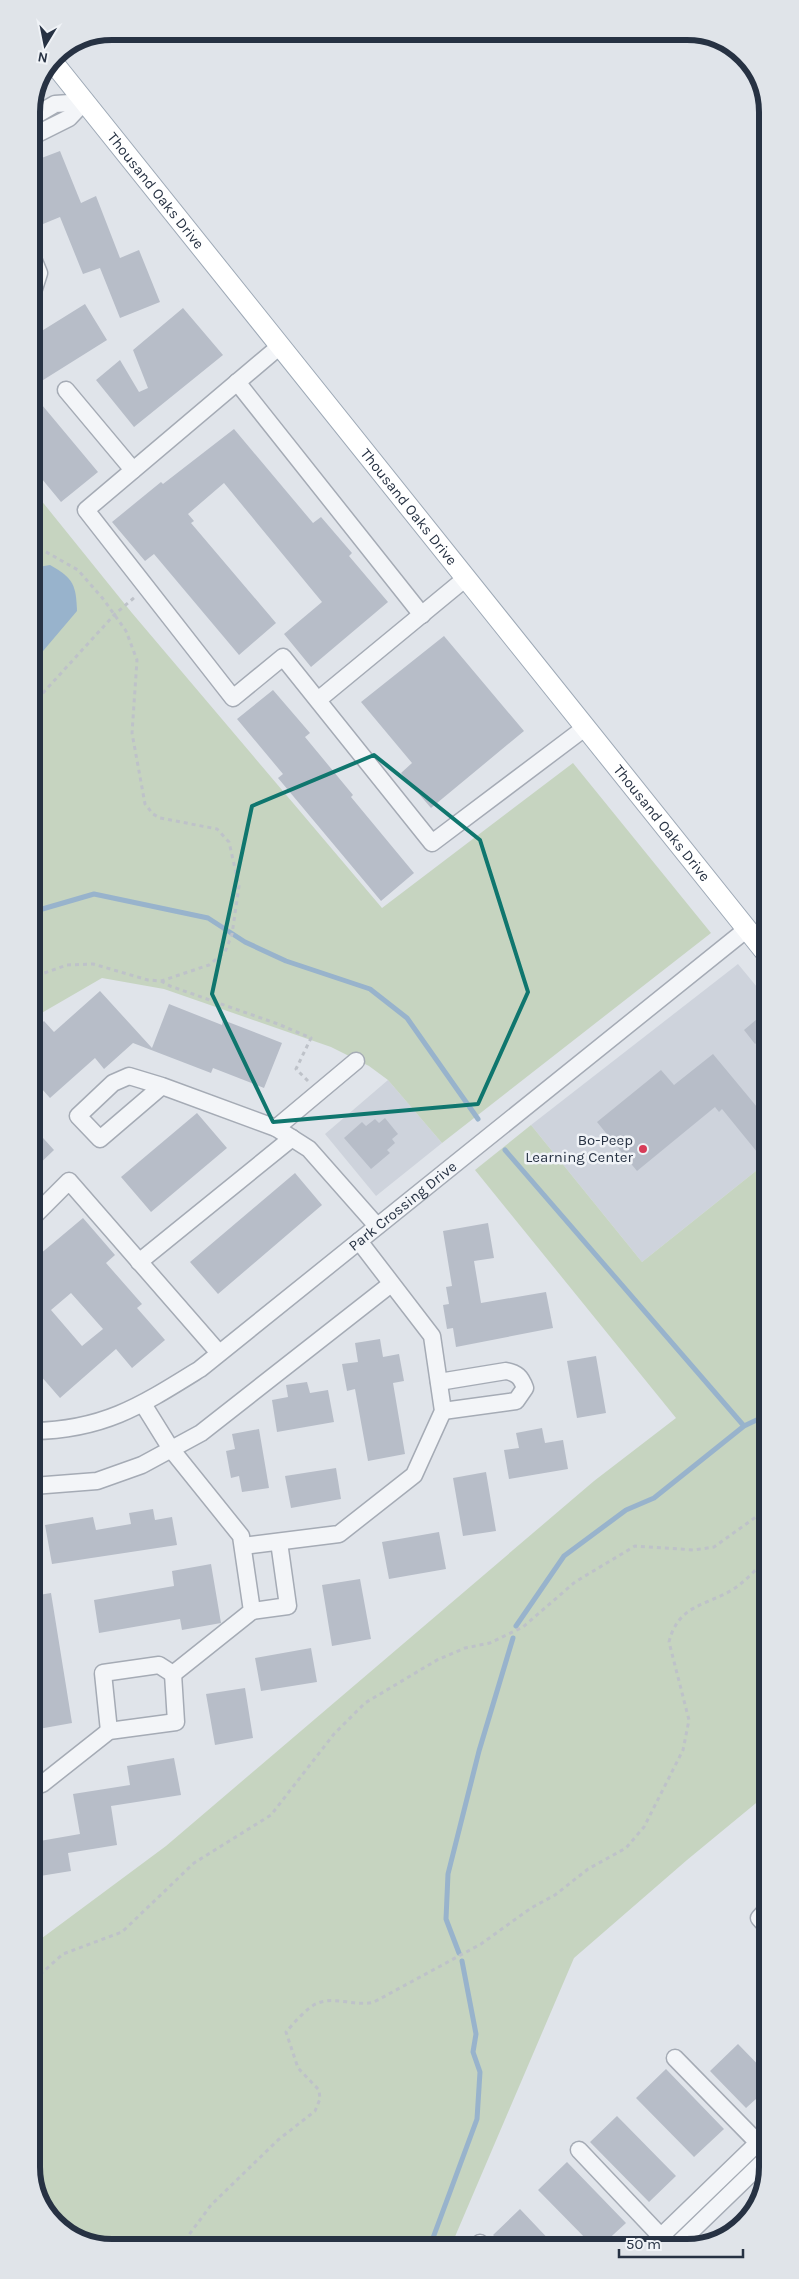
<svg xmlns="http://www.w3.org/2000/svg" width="799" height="2279" viewBox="0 0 799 2279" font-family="Karla,sans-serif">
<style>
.built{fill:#ced3dc}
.green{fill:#c6d4c0}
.water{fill:#98b3cc}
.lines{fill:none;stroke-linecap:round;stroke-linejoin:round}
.stream{stroke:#98b3cc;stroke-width:5}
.building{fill:#b7bdc8;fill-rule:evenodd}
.minor-casing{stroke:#a5abb5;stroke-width:19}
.major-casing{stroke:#9ea9b6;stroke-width:22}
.path{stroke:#bec2c9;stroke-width:3;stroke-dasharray:4 4;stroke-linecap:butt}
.minor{stroke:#f3f5f8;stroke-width:16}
.major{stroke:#fff;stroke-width:20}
.marked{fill:none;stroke:#0f766e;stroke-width:4;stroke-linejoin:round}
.poi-dot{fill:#d73c58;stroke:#f0f3f7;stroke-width:2}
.labels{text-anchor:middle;stroke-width:5;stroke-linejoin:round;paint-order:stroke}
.street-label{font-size:15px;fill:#273243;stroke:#f0f3f7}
.poi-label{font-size:15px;fill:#273243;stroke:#f0f3f7;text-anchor:end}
.rim{fill:none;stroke:#273243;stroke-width:6}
</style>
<rect width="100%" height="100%" fill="#e0e4ea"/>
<!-- built -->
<path class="built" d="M 738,964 L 766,998 L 766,1163 L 642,1262 L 531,1125 Z
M 388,1080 L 442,1143 L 376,1196 L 325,1134 Z"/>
<!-- green -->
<path class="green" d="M 32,489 L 132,613 L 382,908 L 573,763 L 711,933 L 442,1143 L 388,1080 L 369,1066 L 331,1047 L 164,989 L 102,978 L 33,1018 Z
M 531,1125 L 642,1262 L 766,1163 L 767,1794 L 687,1860 L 574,1958 L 451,2246 L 106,2248 L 63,2231 L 34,2188 L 34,1944 L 166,1846 L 594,1481 L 676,1418 L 475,1170 Z"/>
<!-- water -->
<path class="water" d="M 50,565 C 74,578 76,586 77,611 L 32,664 L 32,568 Z"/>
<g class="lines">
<!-- stream -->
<path class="stream" d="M 32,912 L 94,894 L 208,918 L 245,942 L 286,961 L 370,989 L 407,1018 L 478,1119
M 505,1150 L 744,1426
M 516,1626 L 564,1556 L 626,1510 L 654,1498 L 744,1426 L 767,1415
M 459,1953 L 446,1919 L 448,1874 L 479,1751 L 513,1638
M 430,2246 L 477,2119 L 480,2072 L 473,2052 L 476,2034 L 462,1961"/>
</g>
<!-- building -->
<path class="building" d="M 60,151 L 81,203 L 96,196 L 120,258 L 139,250 L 160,302 L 120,318 L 100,268 L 83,274 L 60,217 L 43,224 L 32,195 L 31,162 Z
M 85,304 L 107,340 L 32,387 L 32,337 Z
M 183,308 L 223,355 L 134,427 L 96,380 L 120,360 L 139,392 L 148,388 L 133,350 Z
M 32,393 L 98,472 L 61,502 L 32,467 Z
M 234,429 L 313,523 L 321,517 L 352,553 L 349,556 L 388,602 L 311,667 L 284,634 L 322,602 L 224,483 L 188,514 L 194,521 L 191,523 L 276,623 L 239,655 L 154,554 L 145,561 L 112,522 L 161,482 L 163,484 Z
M 444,636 L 524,731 L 431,808 L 401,773 L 412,763 L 361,702 Z
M 273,690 L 310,733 L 305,737 L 353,795 L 351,797 L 414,873 L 381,901 L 278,778 L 283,774 L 237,719 Z
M 100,991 L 152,1048 L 169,1004 L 222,1025 L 223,1020 L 282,1043 L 264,1088 L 213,1068 L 211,1073 L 133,1043 L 104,1069 L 95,1058 L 50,1098 L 33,1079 L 33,1032 L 44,1021 L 54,1032 Z
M 757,1019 L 766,1030 L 766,1035 L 755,1044 L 744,1030 Z
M 713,1054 L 757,1107 L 766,1100 L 766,1163 L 722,1109 L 719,1112 L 715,1107 L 637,1171 L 597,1122 L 661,1070 L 674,1085 Z
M 197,1113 L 227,1148 L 151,1212 L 121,1177 Z
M 385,1118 L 398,1134 L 392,1139 L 395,1143 L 387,1150 L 390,1153 L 371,1169 L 344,1138 L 362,1122 L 366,1126 L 375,1119 L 379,1123 Z
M 33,1127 L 54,1150 L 33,1170 Z
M 295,1173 L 322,1205 L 218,1294 L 190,1262 Z
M 83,1218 L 115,1255 L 106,1263 L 142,1304 L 137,1308 L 165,1340 L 132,1368 L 116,1349 L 60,1398 L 33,1367 L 33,1260 ZM 71,1293 L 103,1329 L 82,1346 L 51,1310 Z
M 488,1223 L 494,1258 L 474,1261 L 481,1303 L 546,1292 L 553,1328 L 456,1347 L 453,1328 L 447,1329 L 443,1305 L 449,1304 L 446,1287 L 452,1286 L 443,1231 Z
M 380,1339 L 383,1357 L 399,1354 L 404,1381 L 393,1383 L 405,1454 L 368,1461 L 355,1389 L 347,1391 L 342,1364 L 358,1362 L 355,1343 Z
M 596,1356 L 606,1413 L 577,1418 L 567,1361 Z
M 307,1382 L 310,1393 L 328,1390 L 334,1422 L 277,1432 L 272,1400 L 288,1397 L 286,1385 Z
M 542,1428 L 545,1443 L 563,1440 L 568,1469 L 509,1479 L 504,1450 L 519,1448 L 516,1433 Z
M 259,1429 L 269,1488 L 242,1492 L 239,1476 L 231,1478 L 226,1451 L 235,1449 L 232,1434 Z
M 336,1468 L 341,1499 L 291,1508 L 285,1476 Z
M 486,1472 L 496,1531 L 463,1536 L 453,1478 Z
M 153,1509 L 155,1520 L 172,1517 L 177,1545 L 52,1564 L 45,1525 L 93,1517 L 96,1530 L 131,1524 L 129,1513 Z
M 439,1532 L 446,1569 L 389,1579 L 382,1542 Z
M 211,1564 L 221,1623 L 182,1630 L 180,1619 L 99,1633 L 94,1600 L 174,1586 L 172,1571 Z
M 360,1579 L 371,1639 L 332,1646 L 322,1585 Z
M 51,1593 L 72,1723 L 33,1730 L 33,1596 Z
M 311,1648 L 317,1682 L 261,1691 L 255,1658 Z
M 245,1688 L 253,1738 L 215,1745 L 206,1694 Z
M 174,1758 L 181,1795 L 111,1806 L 117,1845 L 68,1853 L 71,1871 L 34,1877 L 34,1842 L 80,1834 L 73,1794 L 130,1785 L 127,1766 Z
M 738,2044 L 768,2075 L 768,2088 L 746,2108 L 710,2071 Z
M 666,2069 L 724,2129 L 694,2157 L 636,2098 Z
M 617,2116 L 676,2176 L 649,2202 L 590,2142 Z
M 567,2162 L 626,2223 L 602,2245 L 592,2245 L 538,2190 Z
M 520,2209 L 555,2246 L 504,2246 L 493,2235 Z"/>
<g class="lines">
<defs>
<g id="minor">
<path d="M 31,118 L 55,104 L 84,102"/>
<path d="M 31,137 L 69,118 L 84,102"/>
<path d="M 32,256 L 39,273 L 32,295"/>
<path d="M 280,346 L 86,510 L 233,698 L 283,657 L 432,843 L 586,727"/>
<path d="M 237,382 L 422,615"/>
<path d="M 66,390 L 133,470"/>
<path d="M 318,700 L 466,578"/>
<path d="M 162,1086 L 129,1076 L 113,1083 L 78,1116 L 100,1139 L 162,1086 L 276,1128 L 309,1149 L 377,1226"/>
<path d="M 276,1128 L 356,1061"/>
<path d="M 33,1217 L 69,1181 L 219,1353"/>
<path d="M 139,1262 L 292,1138"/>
<path d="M 439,1382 L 506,1371 C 517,1373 521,1377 525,1388 L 516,1401 L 443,1411"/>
<path d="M 143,1404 L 171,1449 L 241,1536 L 252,1611 L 173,1674"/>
<path id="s1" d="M 33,1431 C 104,1430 142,1405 200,1369 L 747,929"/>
<path d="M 33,1486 L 97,1481 L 142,1465 L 201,1433 L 391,1284"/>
<path d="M 243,1546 L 339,1534 L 414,1475 L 443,1411 L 432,1336 L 359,1241"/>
<path d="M 252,1611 L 288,1606 L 279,1542"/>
<path d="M 109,1731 L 103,1673 L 159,1665 L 173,1674"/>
<path d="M 34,1785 L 42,1784 L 109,1731 L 176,1722 L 173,1674"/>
<path d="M 767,1909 L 759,1918 L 767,1927"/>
<path d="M 675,2058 L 768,2153"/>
<path d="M 579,2150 L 669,2245"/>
<path d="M 480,2243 L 483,2246"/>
<path d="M 652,2245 L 768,2133"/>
<path d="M 677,2245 L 768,2157"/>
</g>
<g id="major">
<path id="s2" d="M 52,61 L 766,953"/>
</g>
</defs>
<!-- minor casing -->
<use href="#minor" class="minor-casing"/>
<!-- major casing -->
<use href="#major" class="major-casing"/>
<!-- path -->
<path class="path" d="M 32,544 L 78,570 L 104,600 L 126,631 L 137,660 L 132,733 L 145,804 L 153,814 L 160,818 L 217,829 L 229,842 L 239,886 L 232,934 L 225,952 L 209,965 L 161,981 L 148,980 L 93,964 L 67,965 L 33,977
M 32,705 L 115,614 L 135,597
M 161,981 L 170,986 L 278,1024 L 311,1038 L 296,1069 L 308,1081
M 34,1980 L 63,1954 L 122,1932 L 194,1863 L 271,1815 L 334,1734 L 365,1703 L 437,1660 L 465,1648 L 490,1643 L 523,1627 L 575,1582 L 635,1546 L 694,1550 L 714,1547 L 767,1509
M 180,2247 L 211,2205 L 278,2140 L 315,2111 L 320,2099 L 319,2090 L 298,2068 L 286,2032 C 294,2023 307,2007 318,2003 C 336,1996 356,2007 374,2002 L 481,1944 L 531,1908 L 555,1895 L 588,1869 L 626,1848 L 644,1827 L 683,1750 L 689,1720 L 669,1642 C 678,1605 705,1606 732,1590 C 745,1582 756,1569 767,1559"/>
<!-- minor -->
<use href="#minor" class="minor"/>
<!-- major -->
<use href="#major" class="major"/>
</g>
<!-- marked area -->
<path class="marked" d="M 374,755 L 480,840 L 528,992 L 478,1104 L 273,1122 L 212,994 L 252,806 Z"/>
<!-- markers -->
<circle class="poi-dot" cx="643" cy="1149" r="5"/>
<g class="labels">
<!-- street labels -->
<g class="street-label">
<text dy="5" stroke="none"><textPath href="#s2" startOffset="166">Thousand Oaks Drive</textPath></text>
<text dy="5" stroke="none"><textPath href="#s2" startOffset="571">Thousand Oaks Drive</textPath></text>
<text dy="5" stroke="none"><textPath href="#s2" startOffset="976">Thousand Oaks Drive</textPath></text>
<text dy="5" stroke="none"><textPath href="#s1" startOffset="441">Park Crossing Drive</textPath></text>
</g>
<!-- poi labels -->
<g class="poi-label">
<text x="633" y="1145">Bo-Peep<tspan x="633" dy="17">Learning Center</tspan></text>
</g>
</g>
<!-- crop -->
<path d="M0 0H799V2279H0ZM112 40H687A72 72 0 0 1 759 112V2167A72 72 0 0 1 687 2239H112A72 72 0 0 1 40 2167V112A72 72 0 0 1 112 40Z" fill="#e0e4e9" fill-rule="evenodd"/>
<path class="rim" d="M112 40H687A72 72 0 0 1 759 112V2167A72 72 0 0 1 687 2239H112A72 72 0 0 1 40 2167V112A72 72 0 0 1 112 40Z"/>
<!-- north arrow -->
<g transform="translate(45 45) rotate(190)" stroke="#f0f3f7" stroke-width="4" paint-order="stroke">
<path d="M0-4L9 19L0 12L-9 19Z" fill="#273243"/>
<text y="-8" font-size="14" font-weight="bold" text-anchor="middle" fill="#273243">N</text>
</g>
<!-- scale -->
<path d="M619 2249v8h124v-8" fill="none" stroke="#273243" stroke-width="2.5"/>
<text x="626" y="2249" font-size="15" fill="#273243" stroke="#f0f3f7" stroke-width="4" paint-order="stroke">50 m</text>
</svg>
